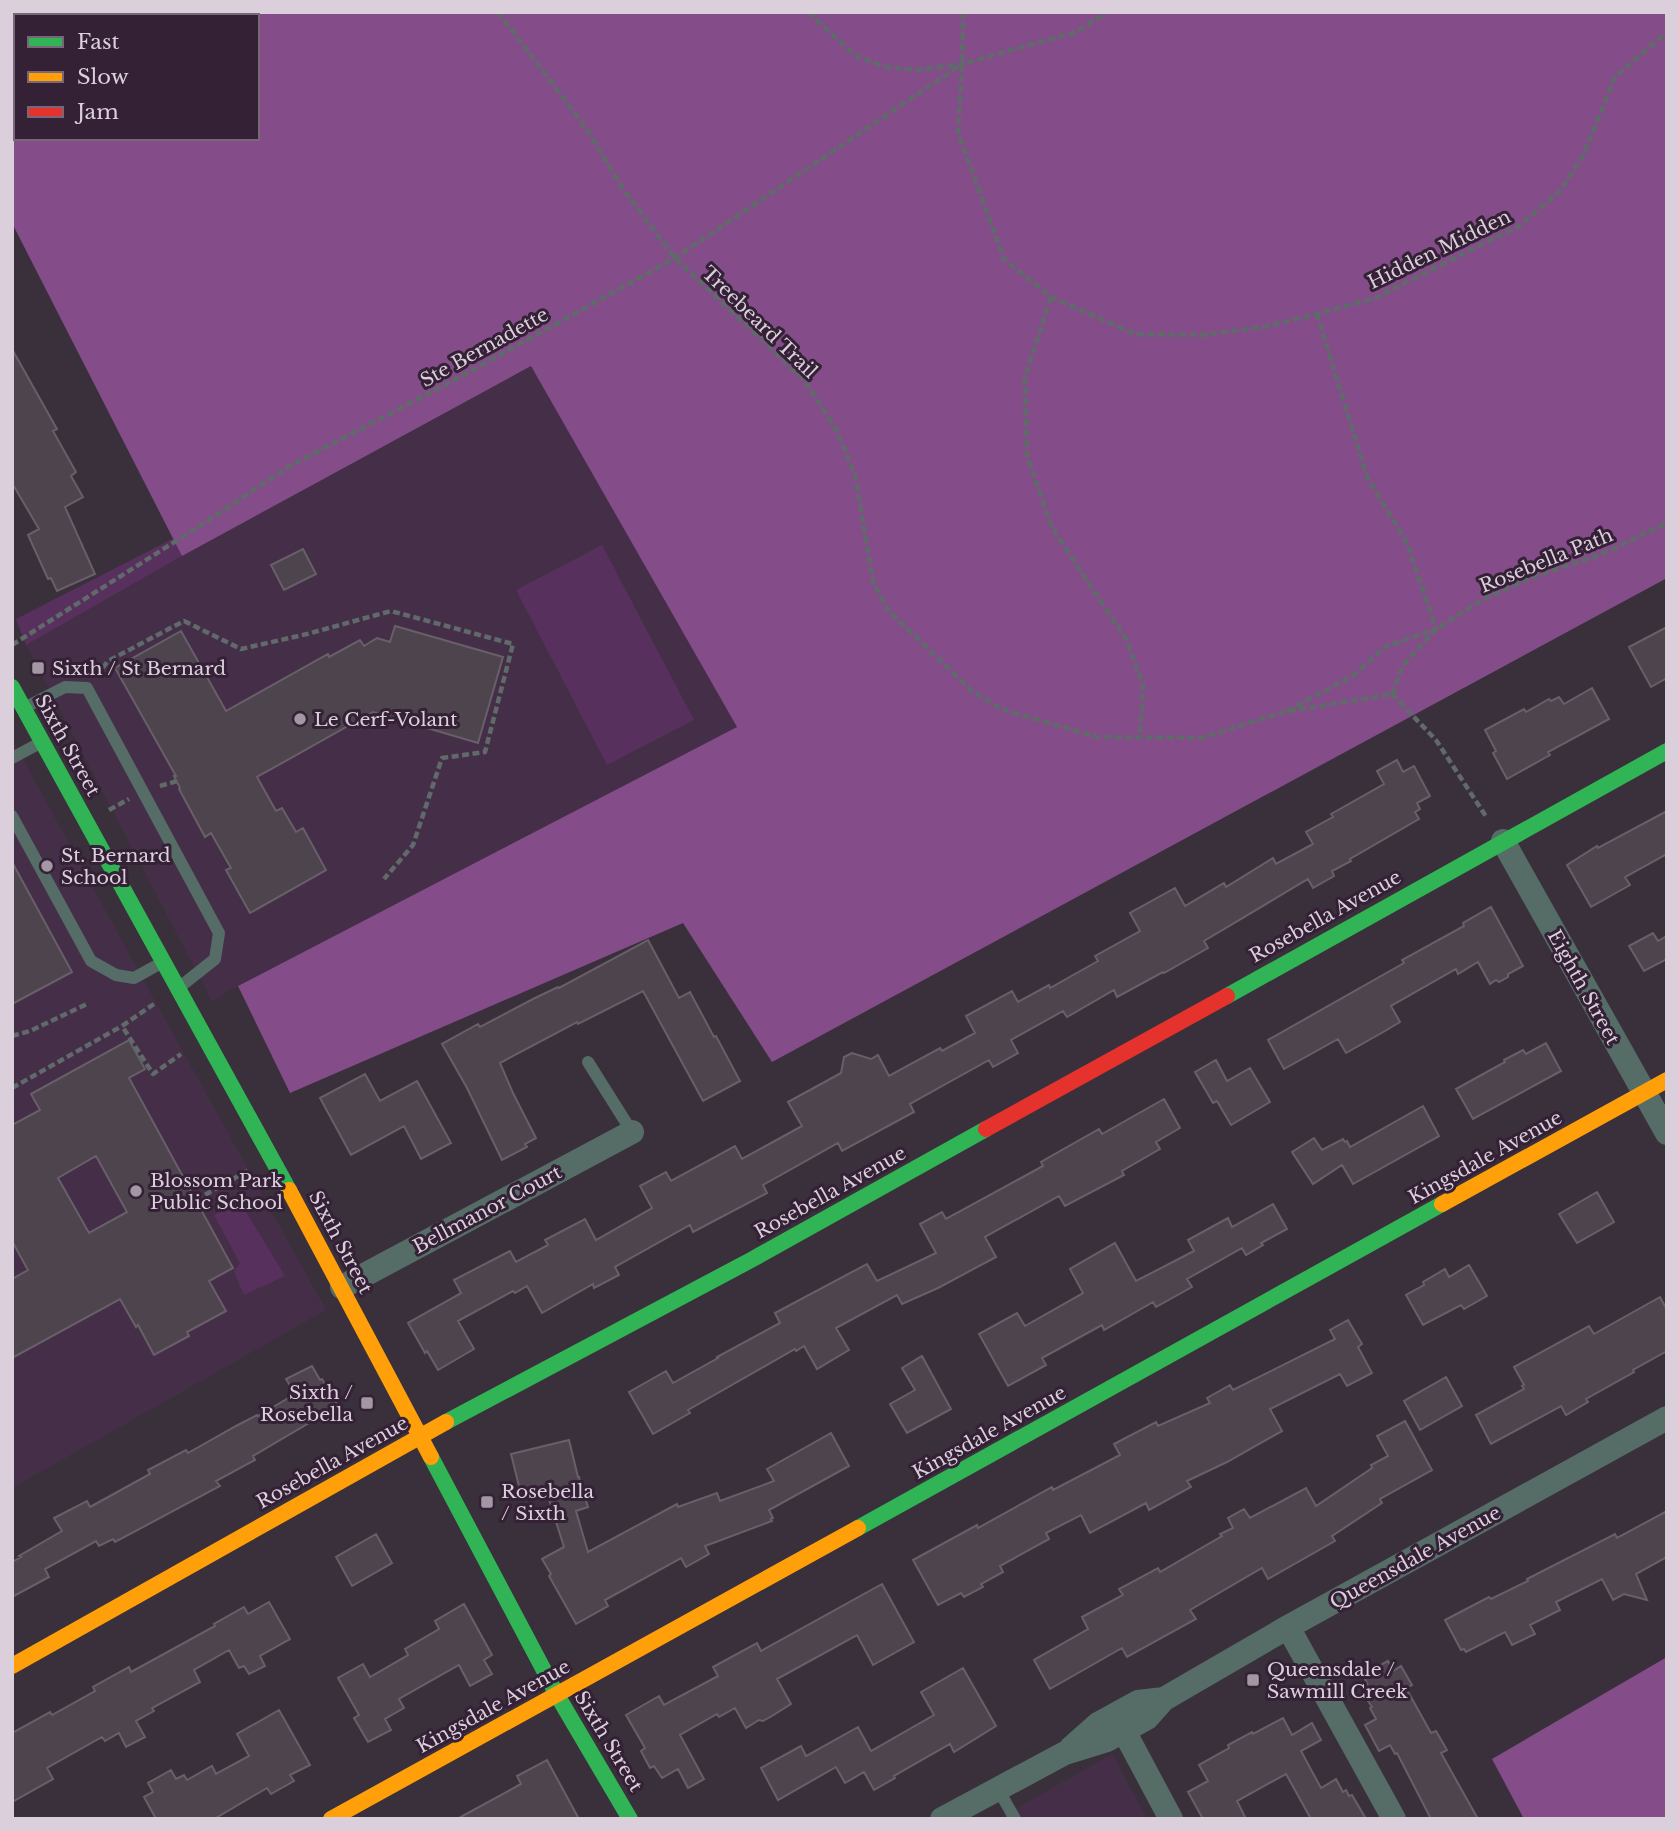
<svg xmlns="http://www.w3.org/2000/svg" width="1679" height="1831" viewBox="0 0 1679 1831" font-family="'Libre Baskerville',serif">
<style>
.built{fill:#452f48}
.green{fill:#58305d}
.forest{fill:#844d8a;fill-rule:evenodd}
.building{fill:#4d444e;stroke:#685f69;stroke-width:2;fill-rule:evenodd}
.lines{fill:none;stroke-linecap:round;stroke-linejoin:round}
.path{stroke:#606a6a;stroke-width:4.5;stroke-dasharray:7 3.5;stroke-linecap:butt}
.lane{stroke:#566c66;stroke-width:12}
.street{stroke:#566c66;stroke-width:24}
.fast{stroke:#30b455;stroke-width:16}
.slow{stroke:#ff9f0a;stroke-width:16}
.jam{stroke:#e5322d;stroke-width:16}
.poi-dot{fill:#a397a4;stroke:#342136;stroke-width:2.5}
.labels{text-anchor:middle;stroke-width:6;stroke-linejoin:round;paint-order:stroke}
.street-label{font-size:19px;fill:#dbcfdc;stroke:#342136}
.poi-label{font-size:19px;fill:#dbcfdc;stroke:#342136;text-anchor:start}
</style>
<rect width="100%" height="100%" fill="#3a303b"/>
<!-- built -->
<path class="built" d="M 531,366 L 737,727 L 238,986 L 212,1001 L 26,645 L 182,556 Z
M 12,739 L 151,994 L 326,1310 L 12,1488 Z
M 1112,1754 L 1147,1819 L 998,1819 Z"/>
<!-- green -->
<path class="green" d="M 174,538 L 182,556 L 26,645 L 16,619 Z
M 602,545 L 694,720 L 607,765 L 516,590 Z
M 240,1202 L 285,1276 L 244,1295 L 234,1272 L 240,1263 L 214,1215 Z"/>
<!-- forest -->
<path class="forest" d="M 12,12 L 1667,12 L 1667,578 L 772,1062 L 683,923 L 290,1093 L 238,986 L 737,727 L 531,366 L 182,556 L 12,223 ZM 16,16 L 257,16 L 257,138 L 16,138 Z
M 1667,1657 L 1667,1819 L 1524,1819 L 1492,1759 Z"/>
<!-- building -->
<path class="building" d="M 12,349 L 57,429 L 53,431 L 76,472 L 71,476 L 83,497 L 65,507 L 95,574 L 57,591 L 51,578 L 48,579 L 28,535 L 39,529 L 12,483 Z
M 303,549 L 316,574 L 284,590 L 271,565 Z
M 395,626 L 503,657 L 478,743 L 373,712 L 257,777 L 276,811 L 282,808 L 296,832 L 303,828 L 326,870 L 250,913 L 226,870 L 231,868 L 211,833 L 205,837 L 179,789 L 180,788 L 174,776 L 176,776 L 115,668 L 181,631 L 226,711 L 328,654 L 329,657 L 360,640 L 364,646 L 377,638 L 390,642 Z
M 1667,627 L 1667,678 L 1651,687 L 1629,647 Z
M 1592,688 L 1609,719 L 1548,752 L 1550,755 L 1507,779 L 1493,753 L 1496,751 L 1485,730 L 1524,709 L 1526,712 L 1549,699 L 1551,701 L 1559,697 L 1564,704 Z
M 1397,760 L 1403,772 L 1414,766 L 1430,796 L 1417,803 L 1420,809 L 1415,812 L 1419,819 L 1350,859 L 1351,861 L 1332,871 L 1334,876 L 1313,888 L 1308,879 L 1204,941 L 1208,948 L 1164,973 L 1163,972 L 1117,997 L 1114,990 L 1067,1017 L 1063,1011 L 1011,1040 L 1018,1053 L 993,1067 L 989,1060 L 910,1104 L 914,1112 L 842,1151 L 838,1143 L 763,1185 L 767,1193 L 693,1232 L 690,1225 L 615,1267 L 619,1275 L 594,1288 L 593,1284 L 542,1313 L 527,1286 L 515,1293 L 513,1291 L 458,1321 L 474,1349 L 438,1370 L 427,1351 L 425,1353 L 408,1323 L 461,1293 L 454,1280 L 510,1251 L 516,1262 L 548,1245 L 545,1240 L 585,1219 L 596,1240 L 652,1208 L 640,1186 L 666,1172 L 671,1181 L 735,1146 L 742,1159 L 802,1126 L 788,1102 L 841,1073 L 844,1057 L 852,1053 L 871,1059 L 878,1055 L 889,1076 L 940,1048 L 942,1051 L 975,1033 L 966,1016 L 1012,991 L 1018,1002 L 1049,985 L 1050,988 L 1098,961 L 1095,956 L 1140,931 L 1130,913 L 1175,888 L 1185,906 L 1224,883 L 1226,887 L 1273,858 L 1276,864 L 1313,844 L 1306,832 L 1333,817 L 1331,814 L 1384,784 L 1377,771 Z
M 1667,811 L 1667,854 L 1625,877 L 1630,885 L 1591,907 L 1567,865 L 1597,846 L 1598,848 Z
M 12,862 L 72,972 L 12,1004 Z
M 1491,907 L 1523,966 L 1508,974 L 1508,977 L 1499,982 L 1496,980 L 1490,984 L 1478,962 L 1458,974 L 1456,969 L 1391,1006 L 1400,1022 L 1385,1031 L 1346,1053 L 1338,1039 L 1284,1069 L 1268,1040 L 1404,963 L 1402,960 L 1464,926 L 1463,923 Z
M 1653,933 L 1658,941 L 1667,936 L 1667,959 L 1644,971 L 1629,946 Z
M 648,940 L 679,998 L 690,992 L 714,1037 L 716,1036 L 740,1081 L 703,1101 L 643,991 L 578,1024 L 577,1022 L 500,1063 L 513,1093 L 536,1138 L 525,1144 L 527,1147 L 502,1160 L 467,1088 L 442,1044 L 478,1024 L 480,1027 L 535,998 L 558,987 L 559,988 Z
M 129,1040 L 145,1069 L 129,1078 L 233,1268 L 209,1281 L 226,1311 L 187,1332 L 189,1336 L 154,1355 L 138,1325 L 136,1327 L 120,1299 L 12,1358 L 12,1279 L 28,1270 L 12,1241 L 12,1125 L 40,1110 L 31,1094 ZM 96,1156 L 127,1212 L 89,1233 L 58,1178 Z
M 1546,1043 L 1561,1071 L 1473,1119 L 1456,1089 L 1505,1062 L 1504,1060 L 1523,1050 L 1526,1054 Z
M 1216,1060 L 1227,1081 L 1250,1068 L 1270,1102 L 1231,1125 L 1217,1101 L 1213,1103 L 1195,1072 Z
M 365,1074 L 380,1101 L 417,1081 L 451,1143 L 421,1159 L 404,1126 L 351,1155 L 320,1098 Z
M 1164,1099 L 1180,1128 L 1156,1142 L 1160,1149 L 1122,1171 L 1124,1175 L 1065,1206 L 1059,1196 L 985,1237 L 996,1257 L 938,1288 L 902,1304 L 897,1295 L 836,1328 L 849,1350 L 817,1369 L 804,1346 L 796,1351 L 795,1349 L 688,1410 L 690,1413 L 653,1434 L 629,1392 L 666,1371 L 673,1383 L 718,1358 L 717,1357 L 780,1323 L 775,1313 L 867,1264 L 877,1281 L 936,1253 L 920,1224 L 942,1212 L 946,1219 L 1043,1166 L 1041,1162 L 1099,1129 L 1102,1134 Z
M 1423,1106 L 1439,1136 L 1353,1184 L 1342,1165 L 1313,1184 L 1292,1152 L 1314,1138 L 1322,1150 L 1343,1139 L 1345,1142 L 1347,1141 L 1350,1147 Z
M 1597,1192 L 1614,1222 L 1577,1243 L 1559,1214 Z
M 1273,1204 L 1287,1229 L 1261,1243 L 1263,1245 L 1246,1255 L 1242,1248 L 1187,1279 L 1192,1287 L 1156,1307 L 1153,1302 L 1104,1330 L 1102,1325 L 1042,1358 L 1046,1365 L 1008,1386 L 979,1334 L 1017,1313 L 1025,1326 L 1083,1293 L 1070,1269 L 1115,1243 L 1136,1281 L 1194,1251 L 1188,1240 L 1228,1218 L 1232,1227 Z
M 1469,1265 L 1487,1296 L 1464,1309 L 1461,1305 L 1423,1325 L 1406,1295 L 1424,1285 L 1423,1282 L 1445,1269 L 1449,1277 Z
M 1660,1297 L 1667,1310 L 1667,1351 L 1633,1370 L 1634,1372 L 1586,1399 L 1588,1402 L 1566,1415 L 1561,1406 L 1491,1444 L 1476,1415 L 1524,1389 L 1522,1386 L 1524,1385 L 1514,1367 L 1589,1326 L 1594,1334 Z
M 1348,1320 L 1362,1344 L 1358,1347 L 1372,1373 L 1347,1386 L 1340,1374 L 1270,1409 L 1282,1431 L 1227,1462 L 1187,1481 L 1191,1487 L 1149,1510 L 1146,1503 L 1090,1533 L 1081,1515 L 1046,1533 L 1049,1539 L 1000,1566 L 1003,1572 L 981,1584 L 983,1587 L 964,1597 L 961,1593 L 938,1605 L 913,1560 L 977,1525 L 978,1528 L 1052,1487 L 1053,1490 L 1120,1455 L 1114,1444 L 1156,1422 L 1158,1426 L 1210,1403 L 1207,1398 L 1230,1385 L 1233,1390 L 1335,1339 L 1330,1330 Z
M 922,1356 L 951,1409 L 907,1433 L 890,1404 L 915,1390 L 902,1368 Z
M 312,1366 L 320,1380 L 322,1379 L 338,1406 L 253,1456 L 255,1460 L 216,1481 L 220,1486 L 115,1542 L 113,1539 L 99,1546 L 96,1541 L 45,1569 L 49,1577 L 12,1597 L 12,1562 L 21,1557 L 19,1556 L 62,1531 L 54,1518 L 87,1501 L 90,1507 L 150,1474 L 148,1470 L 186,1450 L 188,1453 L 236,1426 L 257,1415 L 258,1416 L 295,1394 L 286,1379 Z
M 1446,1377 L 1462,1406 L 1420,1430 L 1404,1401 Z
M 1405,1421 L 1432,1470 L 1380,1499 L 1382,1503 L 1332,1536 L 1335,1541 L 1268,1579 L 1262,1568 L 1190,1610 L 1196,1619 L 1127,1657 L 1122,1648 L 1050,1689 L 1034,1660 L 1088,1629 L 1082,1617 L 1123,1595 L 1119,1589 L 1158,1568 L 1160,1572 L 1222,1536 L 1220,1534 L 1233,1528 L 1228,1518 L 1244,1509 L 1250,1518 L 1306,1488 L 1316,1506 L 1372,1468 L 1371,1465 L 1388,1456 L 1377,1436 Z
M 831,1433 L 849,1466 L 769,1510 L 773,1518 L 771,1519 L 772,1521 L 705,1546 L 709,1554 L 686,1567 L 681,1558 L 605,1600 L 608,1606 L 576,1624 L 549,1576 L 551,1574 L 542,1559 L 564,1547 L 545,1487 L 521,1494 L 511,1454 L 569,1440 L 578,1477 L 579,1477 L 588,1507 L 576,1511 L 588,1552 L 677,1504 L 678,1507 L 717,1493 L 720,1501 L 774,1481 L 767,1469 Z
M 1667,1511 L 1667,1557 L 1636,1574 L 1647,1600 L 1624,1594 L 1613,1600 L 1602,1579 L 1556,1602 L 1560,1610 L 1530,1625 L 1535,1634 L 1512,1645 L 1505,1632 L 1466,1652 L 1464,1649 L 1461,1650 L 1445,1620 L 1489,1597 L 1491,1599 L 1528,1581 L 1527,1579 L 1615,1534 L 1617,1538 Z
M 376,1534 L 392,1563 L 352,1586 L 336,1557 Z
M 882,1584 L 914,1642 L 873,1665 L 857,1635 L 777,1679 L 791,1704 L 772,1716 L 763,1721 L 759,1720 L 746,1728 L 735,1708 L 719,1717 L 717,1714 L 680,1735 L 704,1779 L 688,1788 L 678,1769 L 662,1778 L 654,1766 L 650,1768 L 641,1751 L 645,1748 L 626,1715 L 659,1696 L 664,1705 L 718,1676 L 713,1667 L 757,1643 L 761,1651 Z
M 269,1602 L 290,1639 L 260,1656 L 265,1666 L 249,1674 L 244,1666 L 239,1668 L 229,1650 L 194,1670 L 200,1682 L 152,1708 L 154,1711 L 136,1721 L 145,1737 L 126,1747 L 119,1733 L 105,1741 L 102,1737 L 47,1768 L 53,1779 L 12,1802 L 12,1733 L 50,1712 L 52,1715 L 95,1691 L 93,1687 L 129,1667 L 131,1672 L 215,1626 L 214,1624 L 244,1607 L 248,1614 Z
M 464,1604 L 492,1655 L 484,1660 L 492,1674 L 470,1686 L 459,1665 L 399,1699 L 404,1708 L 385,1719 L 391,1730 L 368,1742 L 354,1718 L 359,1715 L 338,1678 L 363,1664 L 370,1677 L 408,1655 L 405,1649 L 439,1629 L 435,1621 Z
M 1388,1661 L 1393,1671 L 1401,1666 L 1412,1685 L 1406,1688 L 1431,1733 L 1436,1731 L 1447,1750 L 1441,1753 L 1478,1819 L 1431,1819 L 1397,1753 L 1395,1754 L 1390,1745 L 1379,1751 L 1365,1725 L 1376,1719 L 1370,1708 L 1372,1707 L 1368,1701 L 1372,1699 L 1365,1686 L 1368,1685 L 1363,1675 Z
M 963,1668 L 996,1726 L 954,1752 L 950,1744 L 894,1776 L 895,1778 L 874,1790 L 864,1772 L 845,1783 L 836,1767 L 778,1800 L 761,1768 L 801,1746 L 806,1756 L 858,1727 L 871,1751 L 934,1715 L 921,1692 Z
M 279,1710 L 310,1765 L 290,1775 L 294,1781 L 271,1794 L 267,1788 L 214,1819 L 156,1819 L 144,1797 L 153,1792 L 148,1783 L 171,1770 L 176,1779 L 184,1775 L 187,1780 L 212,1766 L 216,1774 L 249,1756 L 237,1734 Z
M 1283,1718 L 1292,1735 L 1312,1723 L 1321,1740 L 1301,1751 L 1321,1788 L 1336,1779 L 1343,1792 L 1346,1790 L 1349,1796 L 1352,1795 L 1366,1819 L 1311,1819 L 1286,1774 L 1237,1801 L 1246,1819 L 1203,1819 L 1188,1792 L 1208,1781 L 1199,1765 L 1229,1748 L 1228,1745 L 1252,1732 L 1253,1734 Z
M 547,1760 L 579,1819 L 457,1819 L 521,1784 L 517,1776 Z"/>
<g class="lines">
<!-- path -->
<path class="path" d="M 498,12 L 586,128 L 623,189 L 675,258 L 804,380 L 837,431 L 855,475 L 873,582 L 888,610 L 971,690 L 1001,709 L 1098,737 L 1201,738 L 1284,712 L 1392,694
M 809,12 L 813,17 L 856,56 L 887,67 L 916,70 L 962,64 L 1076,32 L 1108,12
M 963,12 L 962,64 L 958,133 L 1004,259 L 1051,297 L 1135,334 L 1202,335 L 1263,327 L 1317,314 L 1375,298 L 1519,226 L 1559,192 L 1583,156 L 1615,77 L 1667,32
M 1051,297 L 1025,377 L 1027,456 L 1052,528 L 1126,639 L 1143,684 L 1140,737
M 12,645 L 195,529 L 290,466 L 462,376 L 675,258 L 962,64
M 96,676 L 108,661 L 184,621 L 241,649 L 307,634 L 391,611 L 513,644 L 485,752 L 442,758 L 413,845 L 384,879
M 1392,694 L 1403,665 L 1436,629 L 1487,597 L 1538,575 L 1600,555 L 1667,523
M 1392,694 L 1436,740 L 1487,818
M 1287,711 L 1354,675 L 1385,647 L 1436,629 L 1407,543 L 1367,477 L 1317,314
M 160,786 L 177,781
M 109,810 L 129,799
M 154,1004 L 122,1026 L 153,1074 L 181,1054
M 12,1036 L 30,1031 L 87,1004
M 12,1088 L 122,1026
M 196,1200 L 249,1170"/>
<!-- lane -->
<path class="lane" d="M 24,708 L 65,687 L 87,688 L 219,933 L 215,959 L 181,986
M 12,758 L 40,743
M 12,816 L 91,961 L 116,975 L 134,978 L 163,962
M 588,1062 L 632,1132
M 998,1789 L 1015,1819"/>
<!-- street -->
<path class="street" d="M 1503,841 L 1667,1133
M 342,1287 L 632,1132
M 1288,1627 L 1394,1819
M 1124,1731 L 1171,1819
M 1071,1748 L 1098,1724 L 1138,1702 L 1164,1699
M 942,1819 L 1065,1753 L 1107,1740 L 1147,1718 L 1164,1699 L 1288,1627 L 1667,1418"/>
<!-- fast -->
<path class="fast" d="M 12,687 L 289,1190
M 1227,996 L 1667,751
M 446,1422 L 751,1260 L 986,1129
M 431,1457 L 557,1695 L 630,1819
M 858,1528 L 1442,1204"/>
<!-- slow -->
<path class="slow" d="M 289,1190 L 431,1457
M 1442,1204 L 1667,1080
M 12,1666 L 446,1422
M 331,1819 L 858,1528"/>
<!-- jam -->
<path class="jam" d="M 986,1129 L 1227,996"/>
</g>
<!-- markers -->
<g class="poi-dot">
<rect x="31" y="661" width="14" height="14" rx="3.5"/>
<circle cx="300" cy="719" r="7"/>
<circle cx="47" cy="866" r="7"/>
<circle cx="136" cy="1191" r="7"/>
<rect x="360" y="1396" width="14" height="14" rx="3.5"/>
<rect x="480" y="1495" width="14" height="14" rx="3.5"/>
<rect x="1246" y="1673" width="14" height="14" rx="3.5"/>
</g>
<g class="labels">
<!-- street labels -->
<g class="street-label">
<text transform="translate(1439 249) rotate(-26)" y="7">Hidden Midden</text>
<text transform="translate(760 322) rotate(44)" y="7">Treebeard Trail</text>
<text transform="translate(484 347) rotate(-29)" y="7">Ste Bernadette</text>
<text transform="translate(1546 560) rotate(-22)" y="7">Rosebella Path</text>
<text transform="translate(68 745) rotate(61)" y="7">Sixth Street</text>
<text transform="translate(1325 916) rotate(-29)" y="7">Rosebella Avenue</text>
<text transform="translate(1584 987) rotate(61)" y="7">Eighth Street</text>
<text transform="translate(1485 1157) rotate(-29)" y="7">Kingsdale Avenue</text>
<text transform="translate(830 1192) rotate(-29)" y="7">Rosebella Avenue</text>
<text transform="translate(487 1209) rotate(-28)" y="7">Bellmanor Court</text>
<text transform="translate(341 1242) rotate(62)" y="7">Sixth Street</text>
<text transform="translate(989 1432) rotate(-29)" y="7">Kingsdale Avenue</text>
<text transform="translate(332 1462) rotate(-29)" y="7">Rosebella Avenue</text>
<text transform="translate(1415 1557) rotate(-29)" y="7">Queensdale Avenue</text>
<text transform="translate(493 1706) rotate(-29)" y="7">Kingsdale Avenue</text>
<text transform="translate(609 1741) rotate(59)" y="7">Sixth Street</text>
</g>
<!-- poi labels -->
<g class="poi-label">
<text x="52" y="675">Sixth / St Bernard</text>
<text x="314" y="726">Le Cerf-Volant</text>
<text x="61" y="862">St. Bernard<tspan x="61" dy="22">School</tspan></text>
<text x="150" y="1187">Blossom Park<tspan x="150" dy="22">Public School</tspan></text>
<text x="353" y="1399" text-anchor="end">Sixth /<tspan x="353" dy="22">Rosebella</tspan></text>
<text x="501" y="1498">Rosebella<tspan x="501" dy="22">/ Sixth</tspan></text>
<text x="1267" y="1676">Queensdale /<tspan x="1267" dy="22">Sawmill Creek</tspan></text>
</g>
</g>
<!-- border -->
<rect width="1679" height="1831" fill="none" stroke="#dbcfdc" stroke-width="28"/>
<!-- legend -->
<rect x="14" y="14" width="245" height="126" fill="#342136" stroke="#776778" stroke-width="2"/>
<rect x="28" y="37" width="35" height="10" fill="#30b455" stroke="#776778" stroke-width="2"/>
<text x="77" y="49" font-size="21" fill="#dbcfdc">Fast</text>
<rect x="28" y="72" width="35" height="10" fill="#ff9f0a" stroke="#776778" stroke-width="2"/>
<text x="77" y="84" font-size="21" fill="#dbcfdc">Slow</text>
<rect x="28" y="107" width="35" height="10" fill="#e5322d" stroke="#776778" stroke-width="2"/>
<text x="77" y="119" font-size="21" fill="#dbcfdc">Jam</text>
</svg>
